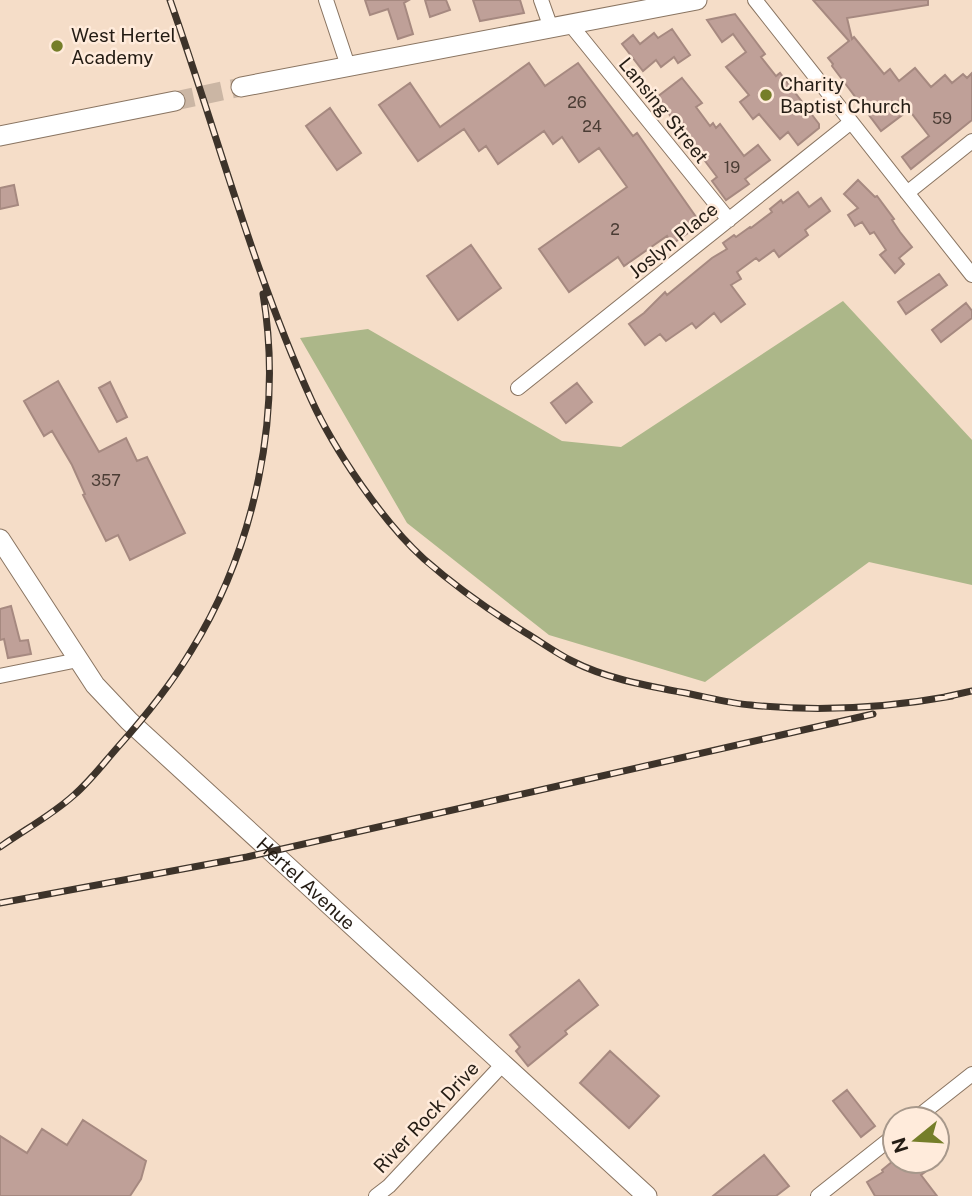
<svg xmlns="http://www.w3.org/2000/svg" width="972" height="1196" viewBox="0 0 972 1196" font-family="'Public Sans',sans-serif">
<style>
.forest{fill:#acb789}
.building{fill:#bfa098;stroke:#a68980;stroke-width:2}
.lines{fill:none;stroke-linecap:round;stroke-linejoin:round}
.secondary-tunnel{stroke:#cbb6a4;stroke-width:19;stroke-dasharray:19 10;stroke-linecap:butt}
.street-casing{stroke:#897461;stroke-width:16}
.secondary-casing{stroke:#897461;stroke-width:21}
.street{stroke:#fff;stroke-width:14}
.secondary{stroke:#fff;stroke-width:19}
.rail-casing{stroke:#3d332a;stroke-width:7}
.rail{stroke:#ffebdb;stroke-width:4.5;stroke-dasharray:13;stroke-linecap:butt}
.poi-dot{fill:#757e29;stroke:#ffebdb;stroke-width:2.5}
.labels{text-anchor:middle;stroke-width:5;stroke-linejoin:round;paint-order:stroke}
.number-label{font-size:16px;fill:#4b3d35}
.poi-label{font-size:19px;fill:#241c14;stroke:#ffebdb;text-anchor:start}
.street-label{font-size:19px;fill:#241c14;stroke:#ffebdb}
</style>
<rect width="100%" height="100%" fill="#f5ddc8"/>
<!-- forest -->
<path class="forest" d="M 843,301 L 972,440 L 972,585 L 869,562 L 705,682 L 549,635 L 407,523 L 300,338 L 368,329 L 562,441 L 621,447 Z"/>
<!-- building -->
<path class="building" d="M 365,0 L 409,0 L 404,3 L 413,34 L 398,39 L 388,9 L 370,15 Z
M 425,0 L 446,0 L 450,10 L 430,17 Z
M 473,0 L 520,0 L 524,13 L 480,21 Z
M 813,0 L 928,0 L 928,5 L 847,18 L 852,39 L 854,37 L 884,74 L 890,69 L 899,81 L 915,68 L 931,87 L 945,75 L 952,83 L 963,74 L 967,78 L 972,73 L 972,120 L 911,169 L 902,157 L 929,136 L 909,110 L 881,131 L 832,66 L 833,64 L 828,58 L 849,41 Z
M 735,14 L 765,54 L 761,57 L 776,76 L 780,73 L 819,124 L 819,128 L 798,145 L 788,132 L 780,139 L 759,114 L 753,119 L 740,102 L 749,95 L 726,67 L 746,52 L 733,34 L 722,42 L 707,20 Z
M 672,29 L 690,55 L 678,63 L 674,57 L 661,67 L 656,60 L 643,71 L 622,44 L 633,35 L 640,44 L 654,33 L 658,38 Z
M 529,63 L 545,86 L 578,63 L 633,136 L 637,133 L 701,224 L 672,244 L 667,236 L 624,266 L 618,257 L 569,292 L 539,249 L 627,187 L 599,148 L 579,162 L 562,137 L 553,144 L 544,131 L 498,164 L 486,146 L 479,151 L 464,129 L 418,161 L 379,105 L 410,83 L 440,127 Z
M 682,78 L 702,103 L 696,107 L 710,126 L 713,123 L 716,128 L 720,124 L 744,156 L 758,145 L 770,160 L 745,179 L 749,184 L 726,200 L 712,181 L 717,177 L 690,141 L 691,139 L 679,121 L 676,124 L 657,97 Z
M 330,108 L 361,153 L 337,170 L 306,126 Z
M 858,180 L 875,197 L 877,196 L 894,219 L 892,220 L 900,232 L 912,247 L 899,258 L 904,264 L 895,273 L 880,255 L 886,250 L 874,232 L 870,234 L 862,222 L 855,226 L 848,215 L 858,208 L 844,194 Z
M 14,185 L 18,205 L 0,209 L 0,188 Z
M 798,192 L 809,207 L 821,198 L 830,211 L 805,230 L 808,235 L 779,257 L 774,250 L 759,261 L 756,258 L 737,272 L 741,279 L 731,285 L 745,304 L 721,322 L 714,313 L 696,328 L 692,323 L 666,341 L 660,334 L 645,345 L 629,324 L 644,313 L 665,292 L 667,295 L 712,258 L 727,249 L 723,243 L 734,235 L 736,237 L 750,227 L 751,228 L 772,212 L 770,209 L 781,200 L 783,203 Z
M 471,245 L 501,288 L 458,320 L 427,276 Z
M 939,274 L 947,285 L 906,314 L 898,302 Z
M 966,303 L 972,311 L 972,318 L 941,342 L 932,330 Z
M 58,381 L 99,452 L 126,438 L 137,461 L 147,457 L 185,533 L 130,560 L 118,535 L 106,541 L 83,495 L 85,494 L 72,465 L 52,431 L 44,436 L 24,401 Z
M 110,382 L 127,417 L 117,422 L 99,388 Z
M 577,383 L 592,402 L 566,423 L 551,403 Z
M 11,606 L 20,641 L 28,640 L 31,654 L 8,658 L 4,639 L 0,640 L 0,609 Z
M 579,980 L 598,1005 L 565,1031 L 567,1034 L 528,1066 L 516,1051 L 520,1047 L 510,1035 Z
M 610,1051 L 659,1096 L 629,1128 L 580,1083 Z
M 847,1090 L 875,1126 L 861,1137 L 833,1101 Z
M 83,1120 L 146,1161 L 141,1179 L 130,1196 L 0,1196 L 0,1136 L 27,1153 L 42,1129 L 67,1145 Z
M 764,1155 L 789,1186 L 776,1196 L 713,1196 Z
M 893,1161 L 916,1161 L 925,1172 L 921,1175 L 937,1196 L 875,1196 L 867,1182 L 883,1172 L 882,1170 Z"/>
<g class="lines">
<!-- secondary-tunnel -->
<path class="secondary-tunnel" d="M 175,101 L 241,87"/>
<defs>
<path id="street" d="M 326,0 L 348,66
M 541,0 L 551,28
M 755,0 L 972,275
M 570,24 L 729,220
M 907,193 L 972,141
M 518,388 L 851,122
M 0,676 L 78,660
M 915,1119 L 972,1074
M 376,1196 L 389,1186 L 503,1064
M 818,1196 L 895,1135"/>
<g id="secondary">
<path d="M 241,87 L 697,0"/>
<path d="M 0,136 L 175,101"/>
<path id="s1" d="M 0,539 L 95,685 L 129,721 L 647,1196"/>
</g>
</defs>
<!-- street casing -->
<use href="#street" class="street-casing"/>
<!-- secondary casing -->
<use href="#secondary" class="secondary-casing"/>
<!-- street -->
<use href="#street" class="street"/>
<!-- secondary -->
<use href="#secondary" class="secondary"/>
<defs>
<path id="rail" d="M 170,0 C 217,133 253,271 311,399 C 334,450 383,522 424,559 C 456,587 490,611 526,633 C 541,642 556,653 572,661 C 605,678 643,685 680,692 C 703,696 727,703 751,705 C 818,712 886,708 952,696
M 945,697 L 972,691
M 0,847 C 24,830 52,815 74,795 C 90,781 103,764 117,748 C 144,718 170,686 191,651 C 255,548 283,414 263,294
M 0,903 L 247,857 L 873,714"/>
</defs>
<!-- rail casing -->
<use href="#rail" class="rail-casing"/>
<!-- rail -->
<use href="#rail" class="rail"/>
</g>
<!-- markers -->
<g class="poi-dot">
<circle cx="57" cy="46" r="7"/>
<circle cx="766" cy="95" r="7"/>
</g>
<g class="labels">
<!-- number labels -->
<g class="number-label">
<text x="577" y="108">26</text>
<text x="942" y="124">59</text>
<text x="592" y="132">24</text>
<text x="732" y="173">19</text>
<text x="615" y="235">2</text>
<text x="106" y="486">357</text>
</g>
<!-- poi labels -->
<g class="poi-label">
<text x="71" y="42">West Hertel<tspan x="71" dy="22">Academy</tspan></text>
<text x="780" y="91">Charity<tspan x="780" dy="22">Baptist Church</tspan></text>
</g>
<!-- street labels -->
<g class="street-label">
<text transform="translate(664 110) rotate(51)" y="7">Lansing Street</text>
<text transform="translate(673 240) rotate(-39)" y="7">Joslyn Place</text>
<text dy="7" stroke="none"><textPath href="#s1" startOffset="464">Hertel Avenue</textPath></text>
<text transform="translate(426 1117) rotate(-47)" y="7">River Rock Drive</text>
</g>
</g>
<!-- north arrow -->
<g transform="translate(916 1140) rotate(252)"><circle r="33" fill="#ffebdb" stroke="#a7988b" stroke-width="2"/>
<path d="M0-5L12 26L0 18L-12 26Z" fill="#757e29"/>
<text y="-10" font-size="19" font-weight="bold" text-anchor="middle" fill="#241c14">N</text>
</g>
</svg>
